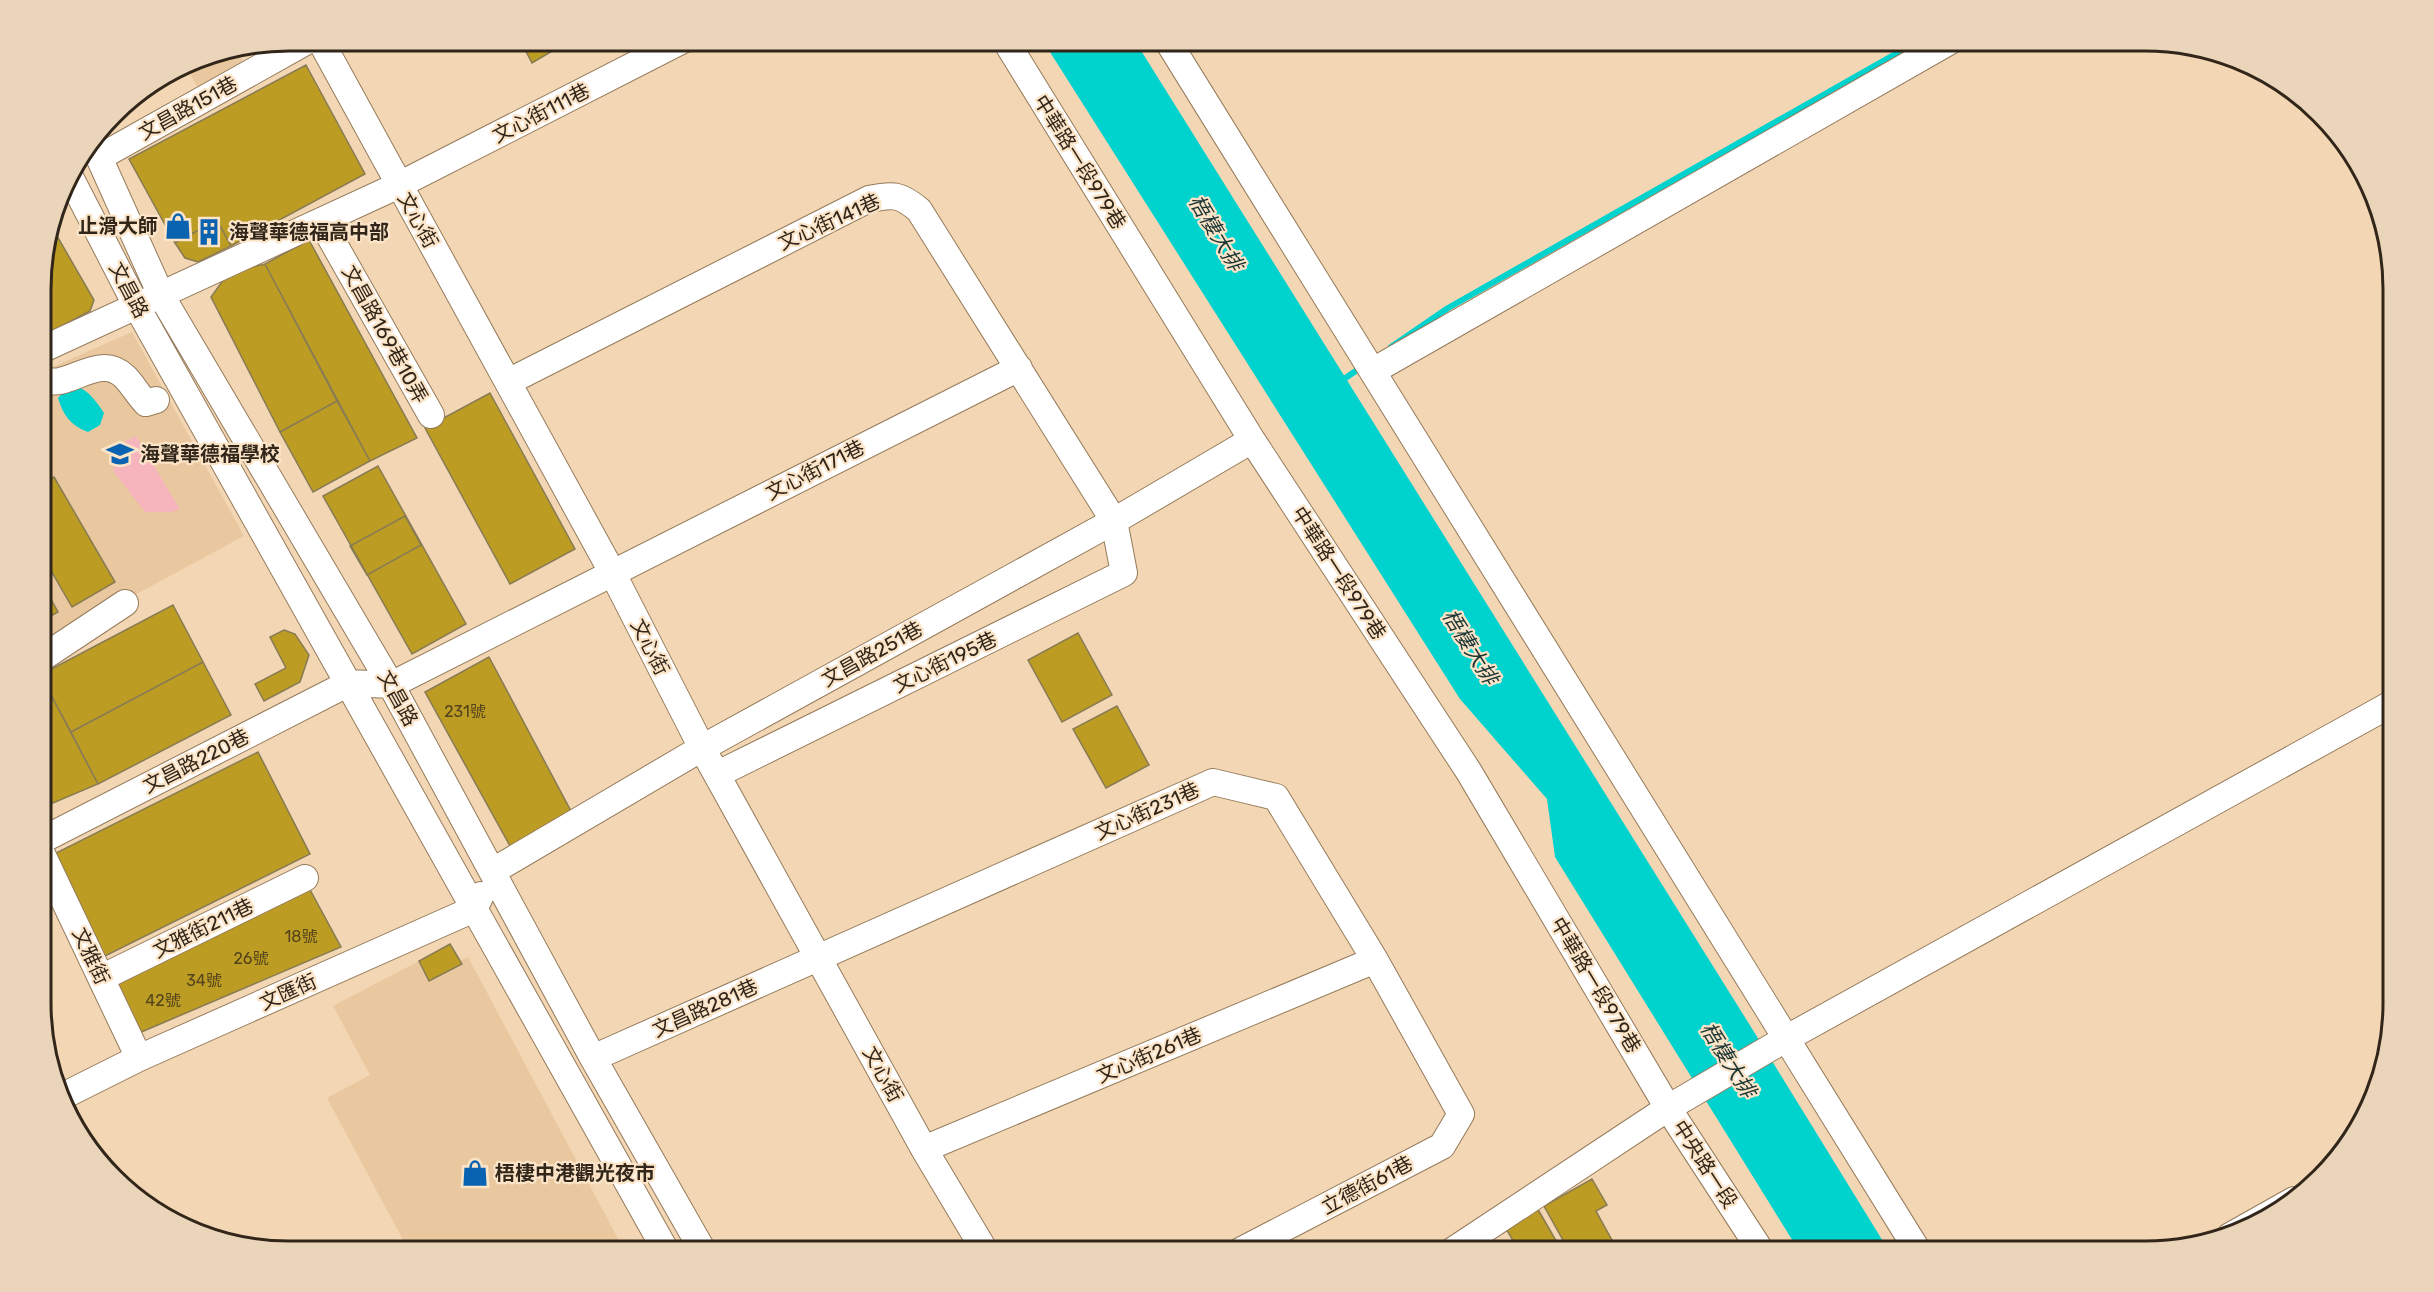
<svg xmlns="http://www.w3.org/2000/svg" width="2434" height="1292" viewBox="0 0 2434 1292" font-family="Rubik,'Noto Sans TC',sans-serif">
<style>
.built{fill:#eac89f}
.green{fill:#f6b5bc}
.water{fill:#00d2ce}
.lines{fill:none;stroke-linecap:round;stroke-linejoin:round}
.stream{stroke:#00d2ce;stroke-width:6}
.building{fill:#bd9c24;stroke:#877b54;stroke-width:1.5}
.minor-casing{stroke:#957b5b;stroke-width:28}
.minor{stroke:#fff;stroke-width:26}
.labels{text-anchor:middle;stroke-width:4.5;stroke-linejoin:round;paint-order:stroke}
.number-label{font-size:16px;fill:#54441c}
.street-label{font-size:20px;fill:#312619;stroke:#fbe4c8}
.poi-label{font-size:20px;font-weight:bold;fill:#312619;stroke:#fbe4c8;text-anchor:start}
.water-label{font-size:21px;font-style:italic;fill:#1a3534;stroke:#fbe4c8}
.rim{fill:none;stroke:#312619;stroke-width:3}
</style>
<rect width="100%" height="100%" fill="#f3d6b3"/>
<!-- built -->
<path class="built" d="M 237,51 L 246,68 L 201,93 L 185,65 L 194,59 Z
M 132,332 L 244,536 L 42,645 L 41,372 Z
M 468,957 L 623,1248 L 616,1251 L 409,1251 L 327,1098 L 370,1075 L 333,1006 L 419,961 L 428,978 Z"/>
<!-- green -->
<path class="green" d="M 136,436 L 180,509 L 172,512 L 145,512 L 114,472 L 112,448 Z"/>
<!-- water -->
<path class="water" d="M 1043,41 L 1135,41 L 1756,1035 L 1889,1251 L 1799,1251 L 1555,857 L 1547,799 L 1460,699 Z
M 75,385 C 89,391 96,401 104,413 L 100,425 L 88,432 C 71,426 63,415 58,398 L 66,389 Z"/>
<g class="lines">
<!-- stream -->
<path class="stream" d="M 1391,347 L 1448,308 L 1920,40
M 1341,381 L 1363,366"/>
</g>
<!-- building -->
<path class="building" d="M 520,40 L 571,40 L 532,63 Z
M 306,65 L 365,174 L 231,246 L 217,220 L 175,243 L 129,159 Z
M 217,220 L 231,246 L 198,262 L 185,258 L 175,243 Z
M 53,229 L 94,300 L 90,311 L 41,337 L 41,272 Z
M 309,240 L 417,438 L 370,461 L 265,264 Z
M 265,264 L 337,401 L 280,432 L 211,297 L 229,272 Z
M 490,393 L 575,549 L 510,584 L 425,428 Z
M 337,401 L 370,461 L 313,492 L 280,432 Z
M 378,466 L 466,624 L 412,654 L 323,496 Z
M 54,477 L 115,582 L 72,607 L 42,555 L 42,484 Z
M 405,516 L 421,545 L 367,575 L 350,546 Z
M 42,583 L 58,612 L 42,621 Z
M 173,605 L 203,662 L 71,732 L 42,678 L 42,674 Z
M 284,630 L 295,634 L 309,655 L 300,682 L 264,701 L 255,684 L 286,668 L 270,637 Z
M 1078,633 L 1112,695 L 1062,722 L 1028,660 Z
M 489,657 L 572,813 L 510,846 L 425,692 Z
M 203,662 L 231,715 L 98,784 L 71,732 Z
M 42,678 L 98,784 L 53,803 L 42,799 Z
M 1117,706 L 1149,765 L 1106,788 L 1073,729 Z
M 258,752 L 310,854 L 103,957 L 52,855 Z
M 308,886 L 341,947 L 139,1033 L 112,979 Z
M 450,944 L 462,964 L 429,981 L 419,961 Z
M 1592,1179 L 1607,1205 L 1596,1211 L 1618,1251 L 1569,1251 L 1544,1206 Z
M 1536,1206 L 1562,1251 L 1519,1251 L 1504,1225 Z"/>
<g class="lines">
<defs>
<path id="minor" d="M 320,40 L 612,572 L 702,748 L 924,1149 L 985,1251
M 1005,40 L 1252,440 L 1469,772 L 1668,1108 L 1761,1251
M 1167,40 L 1918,1251
M 93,144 L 161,295 L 391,685 L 593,1058 L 703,1251
M 100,157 L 309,40
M 69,175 L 136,305 L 666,1251
M 321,221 L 431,415
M 41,350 L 399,185 L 683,40
M 1373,371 L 1952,40
M 41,381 C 47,381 54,382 60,381 C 82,376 105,357 125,377 C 133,385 138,395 146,403 L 156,400
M 508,382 L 869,199 C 893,194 900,194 919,210 L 1114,521 L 1124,573 L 718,774
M 42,658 L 125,603
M 42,840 L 349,683 L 391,685 L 1019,368
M 42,854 L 139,1058
M 493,871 L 702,748 L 1114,521 L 1252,440
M 101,978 L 305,878
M 593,1058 L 1213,782 L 1276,797 L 1375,960 L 1461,1114 L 1442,1146 L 1240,1251
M 65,1095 L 139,1058 L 474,909 L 481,895
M 924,1149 L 1375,960
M 2230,1236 L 2294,1200
M 1452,1251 L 1668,1108 L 1787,1038 L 2393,703"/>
</defs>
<!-- minor casing -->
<use href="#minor" class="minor-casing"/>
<!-- minor -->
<use href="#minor" class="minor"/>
</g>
<!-- icons -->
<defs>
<symbol id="shop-bare" viewBox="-9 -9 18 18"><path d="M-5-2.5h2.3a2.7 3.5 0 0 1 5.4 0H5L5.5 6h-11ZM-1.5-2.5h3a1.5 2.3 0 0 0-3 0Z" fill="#0a63b0" stroke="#fbe4c8" stroke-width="2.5" paint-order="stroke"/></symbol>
<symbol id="building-bare" viewBox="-9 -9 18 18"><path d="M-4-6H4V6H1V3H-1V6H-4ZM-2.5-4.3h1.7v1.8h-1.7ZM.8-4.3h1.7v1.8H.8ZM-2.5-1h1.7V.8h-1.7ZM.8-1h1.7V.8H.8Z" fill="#0a63b0" stroke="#fbe4c8" stroke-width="2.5" paint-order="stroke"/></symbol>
<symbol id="school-bare" viewBox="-9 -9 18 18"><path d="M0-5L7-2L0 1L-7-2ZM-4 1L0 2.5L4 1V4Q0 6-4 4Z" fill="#0a63b0" stroke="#fbe4c8" stroke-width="2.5" paint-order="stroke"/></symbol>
</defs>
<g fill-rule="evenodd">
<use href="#shop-bare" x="159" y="207" width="38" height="38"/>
<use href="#building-bare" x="190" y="213" width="38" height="38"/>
<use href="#school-bare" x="101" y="435" width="38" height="38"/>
<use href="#shop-bare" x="456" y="1154" width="38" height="38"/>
</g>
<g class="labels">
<!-- number labels -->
<g class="number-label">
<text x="465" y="717">231號</text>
<text x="301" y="942">18號</text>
<text x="251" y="964">26號</text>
<text x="204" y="986">34號</text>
<text x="163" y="1006">42號</text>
</g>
<!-- street labels -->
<g class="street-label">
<text transform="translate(188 108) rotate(-29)" y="7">文昌路151巷</text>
<text transform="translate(541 113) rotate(-27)" y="7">文心街111巷</text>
<text transform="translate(1080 162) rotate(58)" y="7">中華路一段979巷</text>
<text transform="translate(418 220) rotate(61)" y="7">文心街</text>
<text transform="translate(829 222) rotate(-24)" y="7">文心街141巷</text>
<text transform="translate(129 290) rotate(62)" y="7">文昌路</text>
<text transform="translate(385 334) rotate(61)" y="7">文昌路169巷10弄</text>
<text transform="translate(815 470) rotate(-27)" y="7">文心街171巷</text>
<text transform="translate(1339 573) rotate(57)" y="7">中華路一段979巷</text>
<text transform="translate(650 647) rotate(63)" y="7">文心街</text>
<text transform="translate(872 654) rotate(-29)" y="7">文昌路251巷</text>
<text transform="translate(945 662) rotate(-26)" y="7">文心街195巷</text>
<text transform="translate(398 698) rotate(61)" y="7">文昌路</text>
<text transform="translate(196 761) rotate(-27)" y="7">文昌路220巷</text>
<text transform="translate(1147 811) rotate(-24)" y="7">文心街231巷</text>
<text transform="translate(203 928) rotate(-26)" y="7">文雅街211巷</text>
<text transform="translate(91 956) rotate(65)" y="7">文雅街</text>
<text transform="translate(1596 985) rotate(59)" y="7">中華路一段979巷</text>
<text transform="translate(288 992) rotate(-24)" y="7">文匯街</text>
<text transform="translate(705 1008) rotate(-24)" y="7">文昌路281巷</text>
<text transform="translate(1149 1055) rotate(-23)" y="7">文心街261巷</text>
<text transform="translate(883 1074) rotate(61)" y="7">文心街</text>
<text transform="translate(1705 1164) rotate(57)" y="7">中央路一段</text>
<text transform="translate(1367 1185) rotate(-28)" y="7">立德街61巷</text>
</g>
<!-- poi labels -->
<g class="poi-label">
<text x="158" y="233" text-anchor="end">止滑大師</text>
<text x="229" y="239">海聲華德福高中部</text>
<text x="140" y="461">海聲華德福學校</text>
<text x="495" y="1180">梧棲中港觀光夜市</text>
</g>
<!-- water labels -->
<g class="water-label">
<text transform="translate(1216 233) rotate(59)" y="7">梧棲大排</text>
<text transform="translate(1470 647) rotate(58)" y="7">梧棲大排</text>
<text transform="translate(1728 1060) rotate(58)" y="7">梧棲大排</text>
</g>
</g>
<!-- crop -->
<path d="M0 0H2434V1292H0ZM289 51H2145A238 238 0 0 1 2383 289V1003A238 238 0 0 1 2145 1241H289A238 238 0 0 1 51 1003V289A238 238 0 0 1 289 51Z" fill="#ebd5ba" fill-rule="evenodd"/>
<path class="rim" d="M289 51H2145A238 238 0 0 1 2383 289V1003A238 238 0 0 1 2145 1241H289A238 238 0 0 1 51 1003V289A238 238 0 0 1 289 51Z"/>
</svg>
